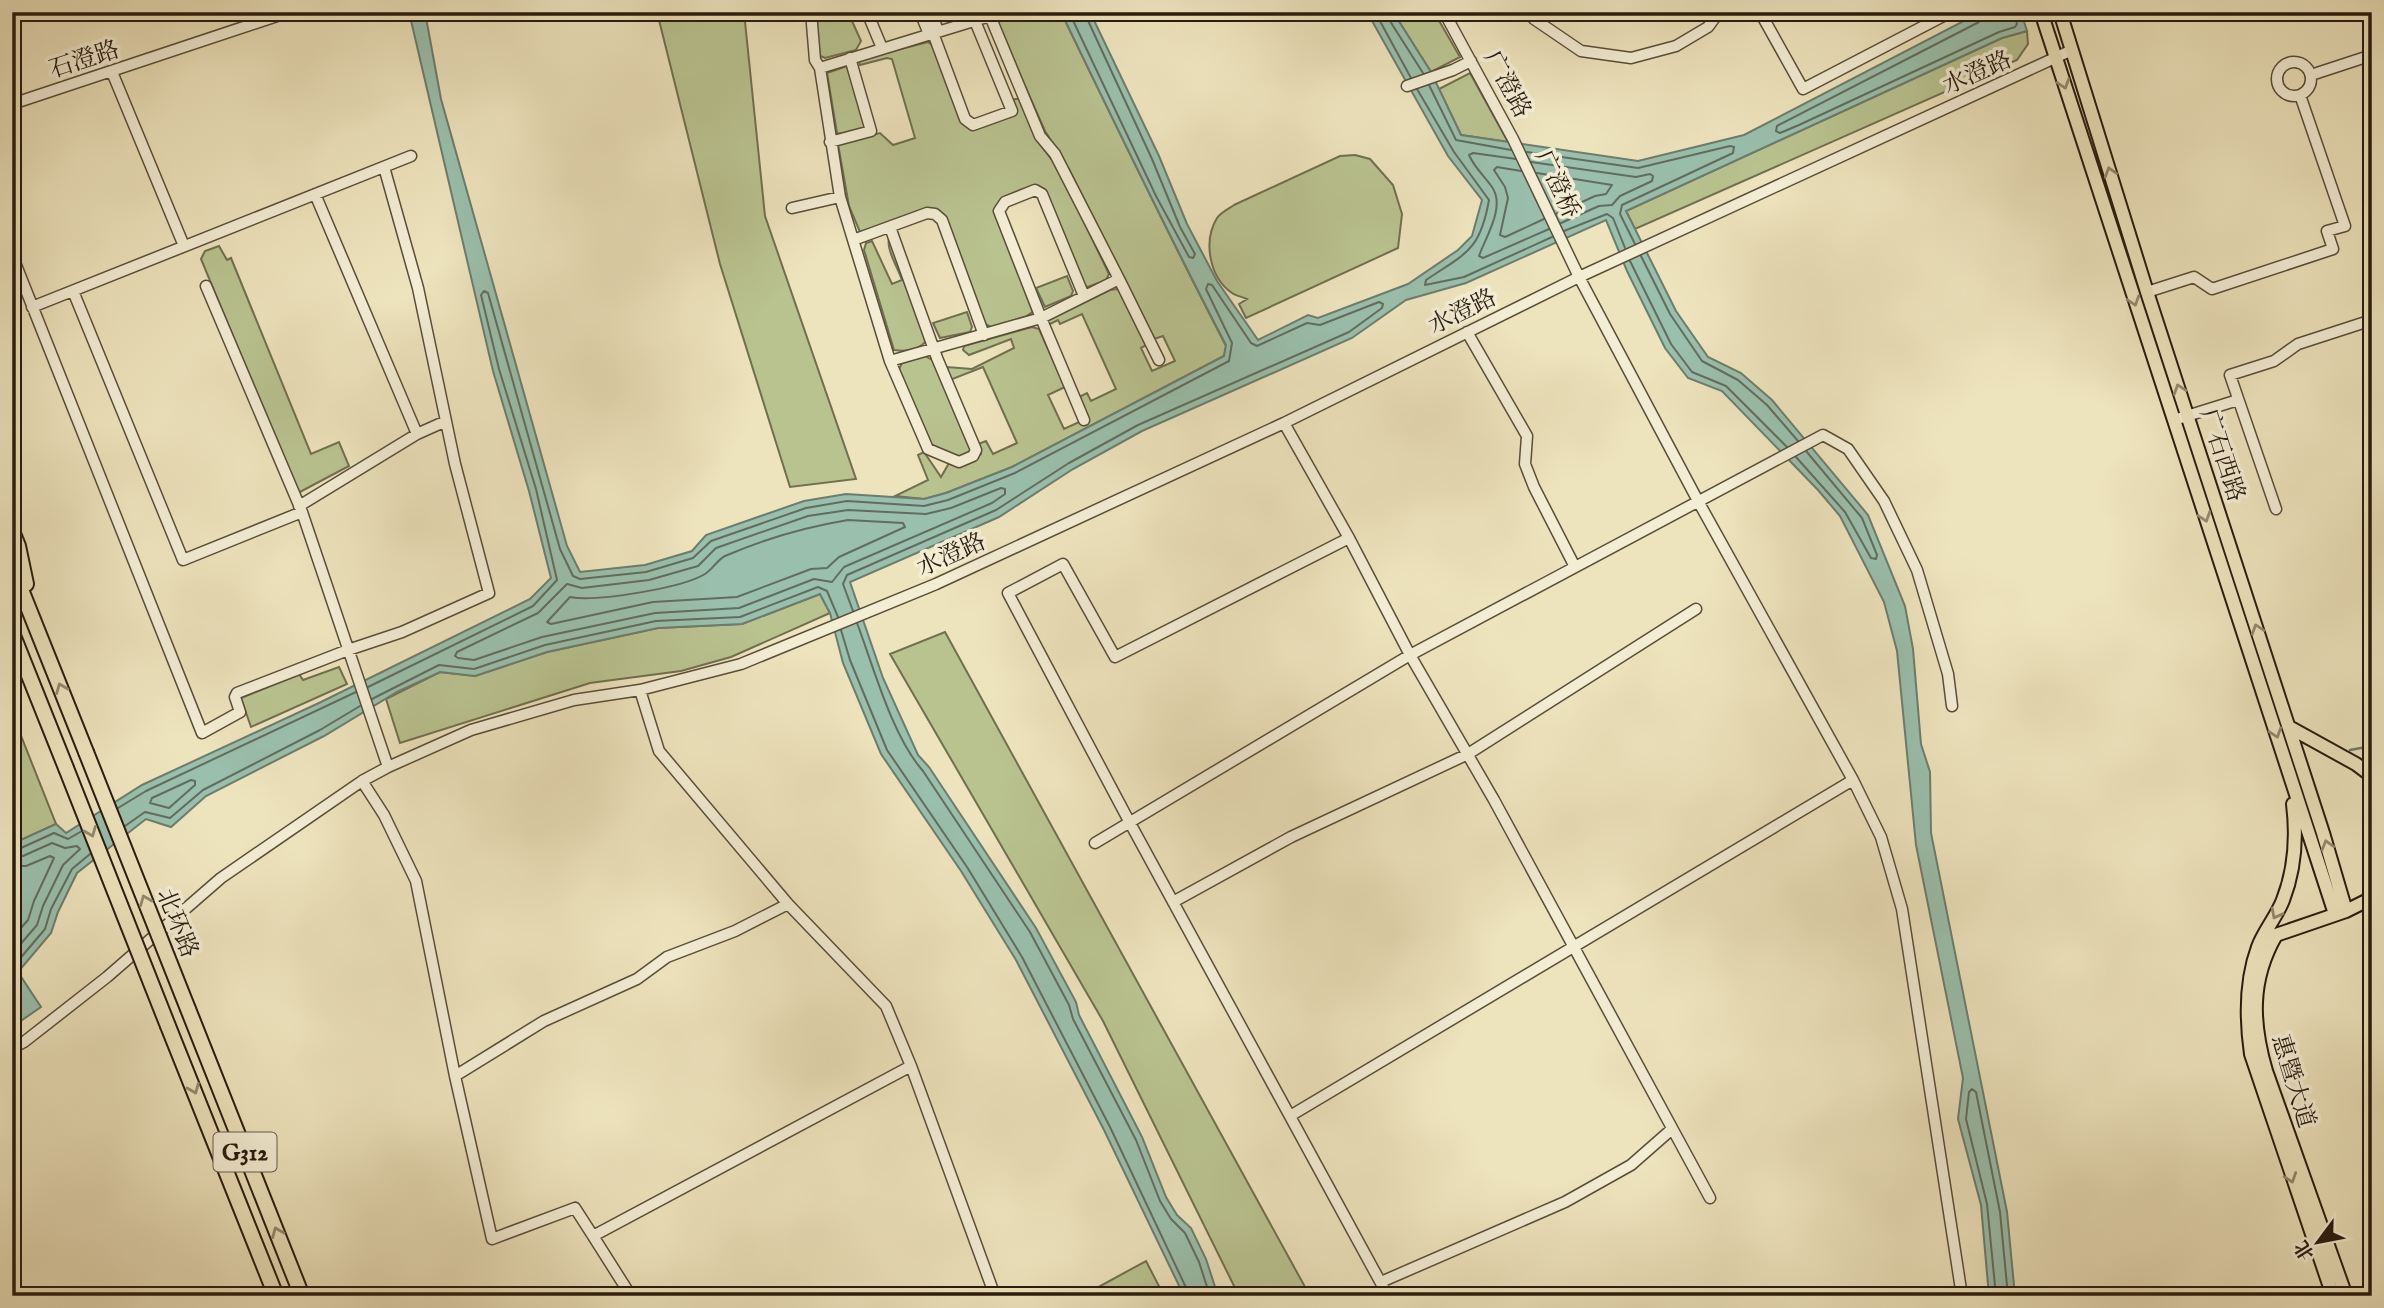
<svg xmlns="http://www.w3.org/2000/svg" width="2384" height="1308" viewBox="0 0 2384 1308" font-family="'IM FELL English','Noto Serif SC',serif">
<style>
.green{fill:#b9c390;stroke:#706f50;stroke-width:2}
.water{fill:#9abfac;stroke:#6c7d6d;stroke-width:2}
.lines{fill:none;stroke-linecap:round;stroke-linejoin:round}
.shore{stroke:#616d5e;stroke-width:2}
.stream{stroke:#6c7d6d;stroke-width:2.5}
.minor-casing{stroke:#594d3a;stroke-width:13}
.major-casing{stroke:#281b0f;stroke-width:16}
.highway-casing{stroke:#281b0f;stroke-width:18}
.minor{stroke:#f3edd4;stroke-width:10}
.major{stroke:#ede3bd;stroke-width:12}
.highway{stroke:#ede3bd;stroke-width:14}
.highway-bridge-casing{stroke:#281b0f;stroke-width:18;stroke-linecap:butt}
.highway-bridge{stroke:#ede3bd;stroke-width:14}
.oneway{stroke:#94896f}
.labels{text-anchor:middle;stroke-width:7;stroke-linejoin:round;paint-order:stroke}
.shield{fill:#f3edd4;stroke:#655a4a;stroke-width:2}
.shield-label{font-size:23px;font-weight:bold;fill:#281b0f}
.street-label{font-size:24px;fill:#281b0f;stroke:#f3edd4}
</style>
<rect width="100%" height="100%" fill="#ede3bd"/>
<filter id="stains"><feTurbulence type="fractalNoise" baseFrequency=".00286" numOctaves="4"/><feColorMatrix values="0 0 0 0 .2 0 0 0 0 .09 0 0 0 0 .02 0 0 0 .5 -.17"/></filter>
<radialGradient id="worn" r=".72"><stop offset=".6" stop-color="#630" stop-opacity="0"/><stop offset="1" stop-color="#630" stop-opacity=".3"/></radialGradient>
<!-- green -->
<path class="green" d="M 657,12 L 744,12 L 765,216 L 856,479 L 790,487 L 720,264 Z
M 815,12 L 848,12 L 861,41 L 856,50 L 825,58 L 818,55 Z
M 992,12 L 1061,12 C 1115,124 1169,236 1226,346 L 1224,356 L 1012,467 L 946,493 L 924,499 L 895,496 L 928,480 L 918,455 L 924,452 L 941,477 L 949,463 C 962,469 972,462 981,454 L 978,444 L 986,441 L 993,454 L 1017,443 L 983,367 L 950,380 L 947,367 L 972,369 L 1014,348 L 1011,339 L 969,355 L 963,350 L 964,346 L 1032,327 L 1039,329 L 1065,387 L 1048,395 L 1064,429 L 1088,418 L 1079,397 L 1087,393 L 1091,401 L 1116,389 L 1082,314 L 1060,324 L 1058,320 L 1048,325 L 1047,321 L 1110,290 L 1117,289 L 1124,291 L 1148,344 L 1141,348 L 1152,371 L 1175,361 L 1163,336 L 1154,339 L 1069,169 L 1045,131 Z
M 1393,12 L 1434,12 L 1460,57 L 1431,72 Z
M 2027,31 L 2028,44 L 2017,60 L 1635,229 L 1626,211 L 2002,38 Z
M 928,42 L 932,45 L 964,122 L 986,125 L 1016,114 L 1012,102 L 1015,99 L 1019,99 L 1036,139 L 1058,168 L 1109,274 L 1106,280 L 1088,287 L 1082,285 L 1043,191 L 999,203 L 1034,311 L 1025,317 L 991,327 L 983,323 L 943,214 L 934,209 L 925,210 L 860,232 L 849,206 L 838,144 L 880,133 L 893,145 L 915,138 L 892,59 L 887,58 L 860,65 L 858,60 Z
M 847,66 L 851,70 L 866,127 C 858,133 847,135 837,133 L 827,73 Z
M 1470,73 L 1508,142 L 1461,135 L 1439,89 Z
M 1355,155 L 1370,159 L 1393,185 L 1402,214 L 1398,248 L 1246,318 L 1239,304 L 1247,299 C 1243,297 1236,296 1232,293 C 1209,277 1203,241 1217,218 C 1220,213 1228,209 1234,205 L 1340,156 Z
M 890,234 L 928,338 C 922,350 906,352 894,350 L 864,250 L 866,243 L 872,241 L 892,284 L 902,280 C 898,267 884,248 890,234 Z
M 219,246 L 227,260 L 231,258 L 311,454 L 339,442 L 349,466 L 298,493 L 201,259 L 205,251 Z
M 1067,276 L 1073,291 L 1071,296 L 1045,307 L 1036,288 Z
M 967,312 L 972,327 L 970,332 L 940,338 L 933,323 Z
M 925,356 L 934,361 L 973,447 L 971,453 L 957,460 L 931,446 L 898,371 L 902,363 Z
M 820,594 L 830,613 L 731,657 L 681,671 L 590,683 L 400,743 L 386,699 L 440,672 L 475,676 L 547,652 L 658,628 L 742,624 Z
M 945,632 L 1310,1296 L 1239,1296 L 1103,1021 L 890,654 Z
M 339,667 L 347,684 L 251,727 L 241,698 L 299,674 L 303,680 Z
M 12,713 L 56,824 L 19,841 L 12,837 Z
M 1146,1261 L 1164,1296 L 1082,1296 Z"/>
<!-- water -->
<path class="water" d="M 409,12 L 425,12 L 441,99 L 567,546 L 580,572 L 645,565 L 692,551 L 706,535 L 804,501 L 846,494 L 924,499 L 946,493 L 1012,467 L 1224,356 L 1226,345 C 1169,236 1115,124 1061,12 L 1090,12 L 1159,156 L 1187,224 L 1217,281 L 1258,340 L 1308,315 L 1318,318 L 1408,284 L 1458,250 L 1472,236 L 1482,200 L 1448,156 L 1367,12 L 1393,12 L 1431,72 L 1461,135 L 1638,161 L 1744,135 L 1981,12 L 2021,12 L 2027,31 L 2002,38 L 1626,211 L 1676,311 L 1708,357 L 1741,373 L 1772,400 L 1868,515 L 1905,606 L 1913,649 L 1921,744 L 1930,772 L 1931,833 L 2007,1212 L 2015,1296 L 1989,1296 L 1981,1205 L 1958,1119 L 1963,1078 L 1916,845 L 1897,651 L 1884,602 L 1840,516 L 1818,490 L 1722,391 L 1688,378 L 1665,348 L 1627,271 L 1606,220 L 1466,283 L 1406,300 L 1352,338 L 1142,431 L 1073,469 L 999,517 L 850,582 L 883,678 L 918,755 L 929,767 L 1036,928 L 1076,1002 L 1079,1015 L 1142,1137 L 1166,1197 L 1177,1215 L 1191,1228 L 1206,1259 L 1218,1296 L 1184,1296 L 1104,1130 L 1016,960 L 961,871 L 881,754 L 843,663 L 830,613 L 820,594 L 742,624 L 658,628 L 547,652 L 475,676 L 440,672 L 397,692 L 324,736 L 206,796 L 171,827 L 146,819 L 77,873 L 58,912 L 51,933 L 18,972 L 41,1007 L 12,1027 L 12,837 L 19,841 L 56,824 L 66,833 L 142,785 L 321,702 L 530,599 L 551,578 L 529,491 L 493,371 Z"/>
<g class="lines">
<!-- shore -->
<path class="shore" d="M 1069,12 L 1156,196 L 1189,257 L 1193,258 L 1195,254 L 1180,227 L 1152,159 L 1084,12
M 1375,12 L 1411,78
M 1387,12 L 1388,18 L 1423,73
M 1983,12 L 1979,22 L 1777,126 L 1776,131 L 1780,133 L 1799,125 L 1999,32 L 2015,27 L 2017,24 L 2014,12
M 1429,85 L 1456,140 L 1511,150
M 1417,89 L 1454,152 L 1489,200 C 1480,251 1466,253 1426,280 L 1425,285 L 1464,277 L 1552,237
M 1527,152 L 1638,168 L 1730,146 L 1734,147 L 1733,153 L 1622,205 L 1620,214 L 1635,244
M 1516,159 L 1473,153 L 1469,155 C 1474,167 1485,177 1492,187 C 1506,207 1485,238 1479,256 L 1483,258 L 1549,229
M 1531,162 L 1636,177 L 1650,174 L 1653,176 L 1652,181 L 1620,196 L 1612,205 L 1599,206 L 1561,223
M 1521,171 L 1497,167 L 1494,170 L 1505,187 L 1508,198 L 1500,235 L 1505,237 L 1544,219
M 1537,173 L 1612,185 L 1606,194 L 1595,196 L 1556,214
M 1564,231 L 1607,214 L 1613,218 L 1625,248
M 1641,256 L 1670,314 L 1702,361 L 1738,380 L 1767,405 L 1798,441
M 1630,261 L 1671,344 L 1692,372 L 1726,386 L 1787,447
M 1796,457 L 1845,512 L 1871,558 L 1876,559 L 1877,555 L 1862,518 L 1806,451
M 1001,488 L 1005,489 L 1005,494 L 992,503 L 844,567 L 832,582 L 814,579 L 739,608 L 655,613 L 542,637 L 474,660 L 458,658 L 455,656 L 457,652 L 538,613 L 567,584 L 582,588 L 649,580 L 698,566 L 716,548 L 808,516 L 848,510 L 926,514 L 951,508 Z
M 848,520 L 903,523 L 905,527 L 839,557 L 827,568 L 811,569 L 737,597 L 653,602 L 551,624 L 547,622 L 570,597 C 597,602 682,588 705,574 C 713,569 717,560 725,556 C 764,539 806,527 848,520 Z
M 857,623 C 874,668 892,736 923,771 L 1030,932 L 1069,1005 L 1073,1019 L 1136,1140 L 1160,1201 L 1171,1219 L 1185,1233 L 1199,1262 L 1210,1296
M 841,630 L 850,660 L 887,750 L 967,867 L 1022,957 L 1110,1127 L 1190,1296
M 368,687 L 533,606 L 557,580 L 536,489 L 499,369 L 481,295 L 484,291 L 488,293 L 560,549 L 573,576 L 580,579 L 646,572 L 693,558 L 711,541 L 806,508 L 847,501 L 924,506 L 948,500 L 1015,473 L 1229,361 L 1232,343 L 1206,289 L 1208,284 L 1212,285 L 1251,343 L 1257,346 L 1307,323 L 1320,325 L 1379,302 L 1383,304 L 1382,308 L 1349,332 L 1138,425 L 1069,463 L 996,510 L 847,575 L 843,584 L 853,611
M 372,699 L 439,665 L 474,669 L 545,645 L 656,621 L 740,617 L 818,587 L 827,591 L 838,617
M 191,780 L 195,781 L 195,785 L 169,808 L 150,803 L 152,798 Z
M 118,808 L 146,791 L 356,692
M 125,826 L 145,812 L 170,818 L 203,790 L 320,730 L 360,706
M 12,845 L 21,848 L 54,833 L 68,839 L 82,831
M 12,855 L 23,856 L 52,843 L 65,848 L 77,846 L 80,849 L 63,865 L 43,906 L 37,925 L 12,954
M 12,866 L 26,866 L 50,856 L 54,858 L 34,901 L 28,920 L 12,938
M 12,968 L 45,929 L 51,909 L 72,869 L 90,854
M 1996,1296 L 1987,1204 L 1966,1119 L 1969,1092 L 1972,1089 L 1976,1092 L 2000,1212 L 2008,1296"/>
<!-- stream -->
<path class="stream" d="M 2350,750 L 2372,746"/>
<defs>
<path id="minor" d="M 811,12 L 815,60 L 820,68
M 867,12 L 882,48
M 920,12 L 929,34
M 931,12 L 938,31
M 1444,12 L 1513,139 L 1579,277 L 1698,501 L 1853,780 L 1881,837 L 1902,909 L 1962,1296
M 1530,12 L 1534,19 L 1581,51 L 1631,58 L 1676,46 L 1708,27 L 1719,12
M 1760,12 L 1803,89 L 1951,12
M 990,16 L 1040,136 L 1055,154 L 1119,279 L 1041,318 L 890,361 L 840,197 L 820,68 Z
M 933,33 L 965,119 L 973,125 L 1012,111 L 975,21
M2277 79a17 17 0 1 1 34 0a17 17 0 1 1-34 0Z
M 112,72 L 184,246
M 2311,75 L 2372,55
M 1407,86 L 1453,70 L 1471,61
M 12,104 L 289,12
M 830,142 L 871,131 L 850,58
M 315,194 L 417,434
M 792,208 L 840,197
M 890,227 L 937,358 L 976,450 L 973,456 L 959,462 L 928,449 L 890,361
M 856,239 L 927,213 L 935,214 L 942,220 L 984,335
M 12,255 L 202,733 L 240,712 L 235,697 L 237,693 L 348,650 L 402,632 L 489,593 L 455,464 L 418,288 L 384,167
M 1119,279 L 1159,360
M 206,286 L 302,512 L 388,767
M 73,291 L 183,560 L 302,512
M 2147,292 L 2194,277 L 2212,289 L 2333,249 L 2327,231 L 2345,226 L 2300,95
M 1084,296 L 1042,194 L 1035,190 L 1005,202 L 999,211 L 1041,318 L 1084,420
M 32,307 L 411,156
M 1467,332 L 1527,436 L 1525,464 L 1534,487 L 1575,567
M 2174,420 L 2238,400
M 1284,423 L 1349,538 L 1410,655 L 1494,800 L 1710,1198
M 299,506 L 417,434 L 446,421
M 2276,509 L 2230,375 L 2274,361 L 2298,344 L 2372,320
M 1349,538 L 1115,657 L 1063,564 L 1008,593 L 1130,823 L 1388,1296
M 640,690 L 659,751 L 788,904 L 886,1006 L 911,1066 L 995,1296
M 362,781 L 384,815 L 416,881 L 455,1076 L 492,1239 L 575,1208 L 593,1236 L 911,1066
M 1095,843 L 1410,655 L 1823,435 L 1848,449 L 1884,501 L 1917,570 L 1948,674 L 1952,706
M 1173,902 L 1291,837 L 1468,754 L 1696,609
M 12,1048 L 24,1042 L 107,977 L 221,878 L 362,781 L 388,767 L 471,730 L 574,700 L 640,690 L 741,664 L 936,584 L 1284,423 L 1579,277 L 2072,50
M 455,1076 L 544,1021 L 637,979 L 667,957 L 735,931 L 788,904
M 1290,1116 L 1853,780
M 593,1236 L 631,1296
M 1381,1282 L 1565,1202 L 1631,1165 L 1672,1129"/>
<path id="major" d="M 2041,12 L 2335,914
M 2060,12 L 2147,292 L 2323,833 L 2346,911
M 2289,727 L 2356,764 L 2372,776
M 2293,804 C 2297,836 2295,869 2283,900 C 2277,916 2264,931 2258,947 C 2245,982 2246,1019 2251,1054 L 2333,1296
M 2346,1296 L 2266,1071 C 2252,1023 2250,980 2276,935 L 2346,911 L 2372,898"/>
<path id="highway" d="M 12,531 L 18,546 L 26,584
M 12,567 L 86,752
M 12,633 L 66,768
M 188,1009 L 302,1296
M 168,1026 L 276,1296"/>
</defs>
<!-- minor casing -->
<use href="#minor" class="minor-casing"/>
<!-- major casing -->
<use href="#major" class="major-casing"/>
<!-- highway casing -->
<use href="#highway" class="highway-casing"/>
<!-- minor -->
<use href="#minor" class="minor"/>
<!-- major -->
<use href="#major" class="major"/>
<!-- highway -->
<use href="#highway" class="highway"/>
<defs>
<path id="highway-bridge" d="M 86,752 L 188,1009
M 66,768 L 168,1026"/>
</defs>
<!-- highway-bridge casing -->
<use href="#highway-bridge" class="highway-bridge-casing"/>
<!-- highway-bridge -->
<use href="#highway-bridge" class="highway-bridge"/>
</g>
<!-- one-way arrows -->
<defs><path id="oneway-chevron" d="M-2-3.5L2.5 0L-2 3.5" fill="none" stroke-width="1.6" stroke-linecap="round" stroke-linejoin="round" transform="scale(1.75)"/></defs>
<g class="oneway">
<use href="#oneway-chevron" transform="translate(2064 84) rotate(72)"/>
<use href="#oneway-chevron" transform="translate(2110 172) rotate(-107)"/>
<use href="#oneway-chevron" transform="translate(2134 301) rotate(72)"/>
<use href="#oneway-chevron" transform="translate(2179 389) rotate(-108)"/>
<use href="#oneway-chevron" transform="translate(2205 517) rotate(72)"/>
<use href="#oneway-chevron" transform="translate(2257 629) rotate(-108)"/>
<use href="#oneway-chevron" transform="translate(61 688) rotate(-112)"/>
<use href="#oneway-chevron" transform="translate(2276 733) rotate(72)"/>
<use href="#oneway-chevron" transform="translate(91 832) rotate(68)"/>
<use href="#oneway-chevron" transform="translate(2327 845) rotate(-106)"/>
<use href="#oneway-chevron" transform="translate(145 900) rotate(-112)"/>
<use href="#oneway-chevron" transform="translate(2276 914) rotate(118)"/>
<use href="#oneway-chevron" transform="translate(194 1089) rotate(68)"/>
<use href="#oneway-chevron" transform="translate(2291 1178) rotate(71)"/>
<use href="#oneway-chevron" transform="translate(277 1232) rotate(-112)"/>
</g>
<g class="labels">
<!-- shield labels -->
<rect class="shield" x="213.5" y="1132.5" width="63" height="39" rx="5"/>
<g class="shield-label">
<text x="245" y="1160">G312</text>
</g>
<!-- street labels -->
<g class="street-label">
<text transform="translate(84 59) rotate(-18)" y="8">石澄路</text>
<text transform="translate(1977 72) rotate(-24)" y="8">水澄路</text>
<text transform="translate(1508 84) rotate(62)" y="8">广澄路</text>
<text transform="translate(1558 184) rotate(65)" y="8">广澄桥</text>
<text transform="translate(1462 311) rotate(-26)" y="8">水澄路</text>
<text transform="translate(2223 455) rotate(72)" y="8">广石西路</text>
<text transform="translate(951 554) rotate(-24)" y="8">水澄路</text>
<text transform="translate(178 923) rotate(68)" y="8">北环路</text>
<text transform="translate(2294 1081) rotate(73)" y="8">惠暨大道</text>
</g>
</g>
<!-- margin -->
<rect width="2384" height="1308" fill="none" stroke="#ede3bd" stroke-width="42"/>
<rect x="14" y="14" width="2356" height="1280" fill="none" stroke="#281b0f" stroke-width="3.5"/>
<rect x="21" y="21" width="2342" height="1266" fill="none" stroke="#281b0f" stroke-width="2"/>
<!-- north arrow -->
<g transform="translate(2318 1242) rotate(238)" stroke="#f3edd4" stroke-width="5" paint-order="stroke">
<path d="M0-5L12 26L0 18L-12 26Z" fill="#281b0f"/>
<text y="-10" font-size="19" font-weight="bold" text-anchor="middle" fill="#281b0f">北</text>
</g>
<rect width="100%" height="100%" filter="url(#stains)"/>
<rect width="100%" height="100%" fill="url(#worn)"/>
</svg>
